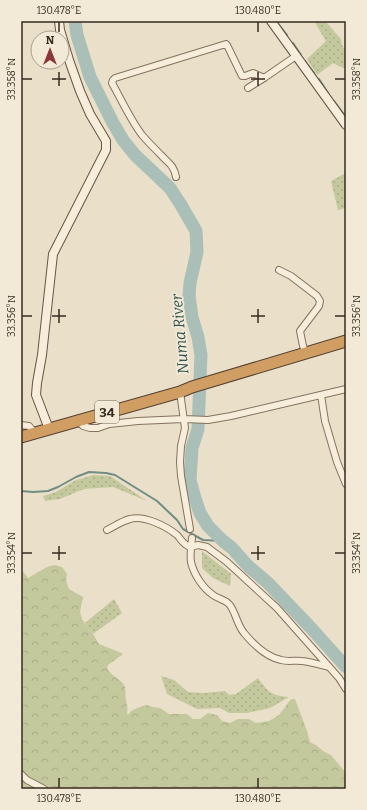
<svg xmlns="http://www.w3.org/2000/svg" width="367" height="810" viewBox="0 0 367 810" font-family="Bitter,serif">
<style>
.grass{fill:url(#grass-dots)}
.forest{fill:url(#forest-crowns)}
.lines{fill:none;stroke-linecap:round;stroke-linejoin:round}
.stream{stroke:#708d85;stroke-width:2}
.river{stroke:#a9bfb8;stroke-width:13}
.street-casing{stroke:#85725f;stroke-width:8}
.secondary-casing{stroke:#675442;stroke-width:10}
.highway-casing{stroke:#534133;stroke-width:13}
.street{stroke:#f6eddb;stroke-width:6}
.secondary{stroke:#f6eddb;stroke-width:8}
.highway{stroke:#d09e62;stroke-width:11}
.ticks{fill:none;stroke:#372b21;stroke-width:1.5}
.labels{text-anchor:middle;stroke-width:3.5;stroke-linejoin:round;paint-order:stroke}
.shield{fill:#f2ead7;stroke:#6f6458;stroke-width:1}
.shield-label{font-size:13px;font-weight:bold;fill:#372b21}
.water-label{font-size:15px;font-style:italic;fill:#325552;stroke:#f2ead7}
.neatline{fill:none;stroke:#372b21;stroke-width:1.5}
.ticks-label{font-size:10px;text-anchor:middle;fill:#372b21}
</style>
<defs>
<pattern id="grass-dots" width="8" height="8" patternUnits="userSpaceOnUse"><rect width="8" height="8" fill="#c4c89d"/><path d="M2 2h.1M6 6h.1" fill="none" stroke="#a9ac87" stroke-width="1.8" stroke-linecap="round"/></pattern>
<pattern id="forest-crowns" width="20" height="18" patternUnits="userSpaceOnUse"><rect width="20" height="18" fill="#c4c89d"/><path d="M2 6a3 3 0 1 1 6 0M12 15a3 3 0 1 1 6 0" fill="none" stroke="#a9ac87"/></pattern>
</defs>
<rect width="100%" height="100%" fill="#eae0c9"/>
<!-- grass -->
<path class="grass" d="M 314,21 L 325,21 L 341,39 L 342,45 L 346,52 L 346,68 L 343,68 L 333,63 L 317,75 L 307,59 L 326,41 Z
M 346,173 L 346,208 L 338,210 L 331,181 Z
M 93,475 L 110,476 L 147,501 L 113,487 L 84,489 L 60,499 L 45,501 L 43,496 L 56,492 L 76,480 Z
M 202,551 L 231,574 L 230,586 L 213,578 L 202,568 Z
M 114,599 L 122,613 L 93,634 L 89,630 L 85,623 Z
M 161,676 L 174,680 L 188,692 L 204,693 L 225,691 L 229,695 L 236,694 L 258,678 C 268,692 272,696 289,697 L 270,708 L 247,713 L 229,713 L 220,708 L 197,709 L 167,694 Z"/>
<!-- forest -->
<path class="forest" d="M 54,565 L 62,567 L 67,574 L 66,580 L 69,589 L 83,597 L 80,612 L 82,619 L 89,630 L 93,634 L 99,644 L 119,652 L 123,654 L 108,665 L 107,668 C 111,677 121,678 125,687 C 126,691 125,695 126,700 C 127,705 128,707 127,713 L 128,715 L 131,711 L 137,708 L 147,705 L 153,707 L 160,708 L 169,714 L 187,714 L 193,719 L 200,719 L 208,713 L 217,715 L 222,721 L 230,723 L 238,719 L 249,719 L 256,723 L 269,721 L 279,715 L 291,699 L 295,699 L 307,731 L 310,742 L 316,745 L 323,751 L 331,755 L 346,773 L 346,789 L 21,789 L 21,569 L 28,578 L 47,567 Z"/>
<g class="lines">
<!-- stream -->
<path class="stream" d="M 276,21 L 287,35
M 293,43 L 301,55
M 305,61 L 314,73
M 319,79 L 328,93
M 334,101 L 346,117
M 21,491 L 33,492 L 48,491 L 58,487 L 76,477 L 89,472 L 106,473 L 115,475 L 157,501 L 177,520 L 183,529 L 203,540 L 223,541"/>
<!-- river -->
<path class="river" d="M 75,21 L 77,35 L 90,77 L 113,123 L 123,140 L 135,155 L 170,188 L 181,205 L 196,231 L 197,252 L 190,283 L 189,296 L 192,317 L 198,337 L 201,355 L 198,429 L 192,448 L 190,480 L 195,498 L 200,513 L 208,526 L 223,541 L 232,548 L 248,566 L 268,583 L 311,628 L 346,667"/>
<defs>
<path id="street" d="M 248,88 L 264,78 L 296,56
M 176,177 C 174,165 168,163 161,155 C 154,148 148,142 142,135 C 131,121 121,99 112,83 L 113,80 L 115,78 L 226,44 L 227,45 L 242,76 L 245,76 L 253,73 L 264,78
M 279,270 L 291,276 L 317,296 L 320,301 L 319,306 L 300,331 L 303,346 L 306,353
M 180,392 L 185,428 L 181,446 L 180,462 L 181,476 L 190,529
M 321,395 L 325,421 L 337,462 L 346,484
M 78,421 L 83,426 L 90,428 L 98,428 L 109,424 L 138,421 L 184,419 L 208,420 L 231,416 L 346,389
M 21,425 L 29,426 L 35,433
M 107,530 C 115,526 122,521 130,519 C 144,515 166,526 177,535 C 181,539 184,546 191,547 C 191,552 190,557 191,562 C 194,575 203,588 213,595 C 218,599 224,599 229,604 C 235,610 237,625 244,633 C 253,644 267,657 281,660 C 288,662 295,660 302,661 C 311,662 321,665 329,667
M 192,538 L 191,547 L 198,545 L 207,547 L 227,562 L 277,608 L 339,678 L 346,689
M 21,774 L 27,780 L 44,789"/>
<path id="secondary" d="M 271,21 L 346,125
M 49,429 L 36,395 L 37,383 L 42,355 L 53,254 L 106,150 L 106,141 L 90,114 L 80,91 L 69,60 L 60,30 L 59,21"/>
<path id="highway" d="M 21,437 L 180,392 L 192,387 L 346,341"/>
</defs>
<!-- street casing -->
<use href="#street" class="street-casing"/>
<!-- secondary casing -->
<use href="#secondary" class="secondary-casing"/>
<!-- highway casing -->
<use href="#highway" class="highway-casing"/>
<!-- street -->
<use href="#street" class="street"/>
<!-- secondary -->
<use href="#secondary" class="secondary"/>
<!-- highway -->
<use href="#highway" class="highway"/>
</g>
<!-- ticks -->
<path class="ticks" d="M 59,22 L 59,32M 258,22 L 258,32M 59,72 L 59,86M 258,72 L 258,86M 22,79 L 32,79M 52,79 L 66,79M 251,79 L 265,79M 335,79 L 345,79M 59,309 L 59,323M 258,309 L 258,323M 22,316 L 32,316M 52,316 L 66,316M 251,316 L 265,316M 335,316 L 345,316M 59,546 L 59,560M 258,546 L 258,560M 22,553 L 32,553M 52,553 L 66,553M 251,553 L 265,553M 335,553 L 345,553M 59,778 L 59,788M 258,778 L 258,788"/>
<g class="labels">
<!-- shield labels -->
<rect class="shield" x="95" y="401" width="24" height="22" rx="3"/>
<g class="shield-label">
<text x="107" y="417">34</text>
</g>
<!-- water labels -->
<g class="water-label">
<text transform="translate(180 334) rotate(-95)" y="5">Numa River</text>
</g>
</g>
<!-- border -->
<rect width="367" height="810" fill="none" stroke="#f2ead7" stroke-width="44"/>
<!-- north arrow -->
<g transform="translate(50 50)"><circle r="19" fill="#f2ead7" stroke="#a79e8e"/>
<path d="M0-3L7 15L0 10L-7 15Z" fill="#8e3537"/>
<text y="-6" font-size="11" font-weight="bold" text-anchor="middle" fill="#372b21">N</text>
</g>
<rect x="22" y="22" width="323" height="766" class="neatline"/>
<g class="ticks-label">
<text x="59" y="14">130.478°E</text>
<text x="258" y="14">130.480°E</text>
<text transform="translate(11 79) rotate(-90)" y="4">33.358°N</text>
<text transform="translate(356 79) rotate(-90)" y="4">33.358°N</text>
<text transform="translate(11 316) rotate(-90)" y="4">33.356°N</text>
<text transform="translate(356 316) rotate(-90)" y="4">33.356°N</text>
<text transform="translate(11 553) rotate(-90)" y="4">33.354°N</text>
<text transform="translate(356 553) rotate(-90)" y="4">33.354°N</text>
<text x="59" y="802">130.478°E</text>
<text x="258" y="802">130.480°E</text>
</g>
</svg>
